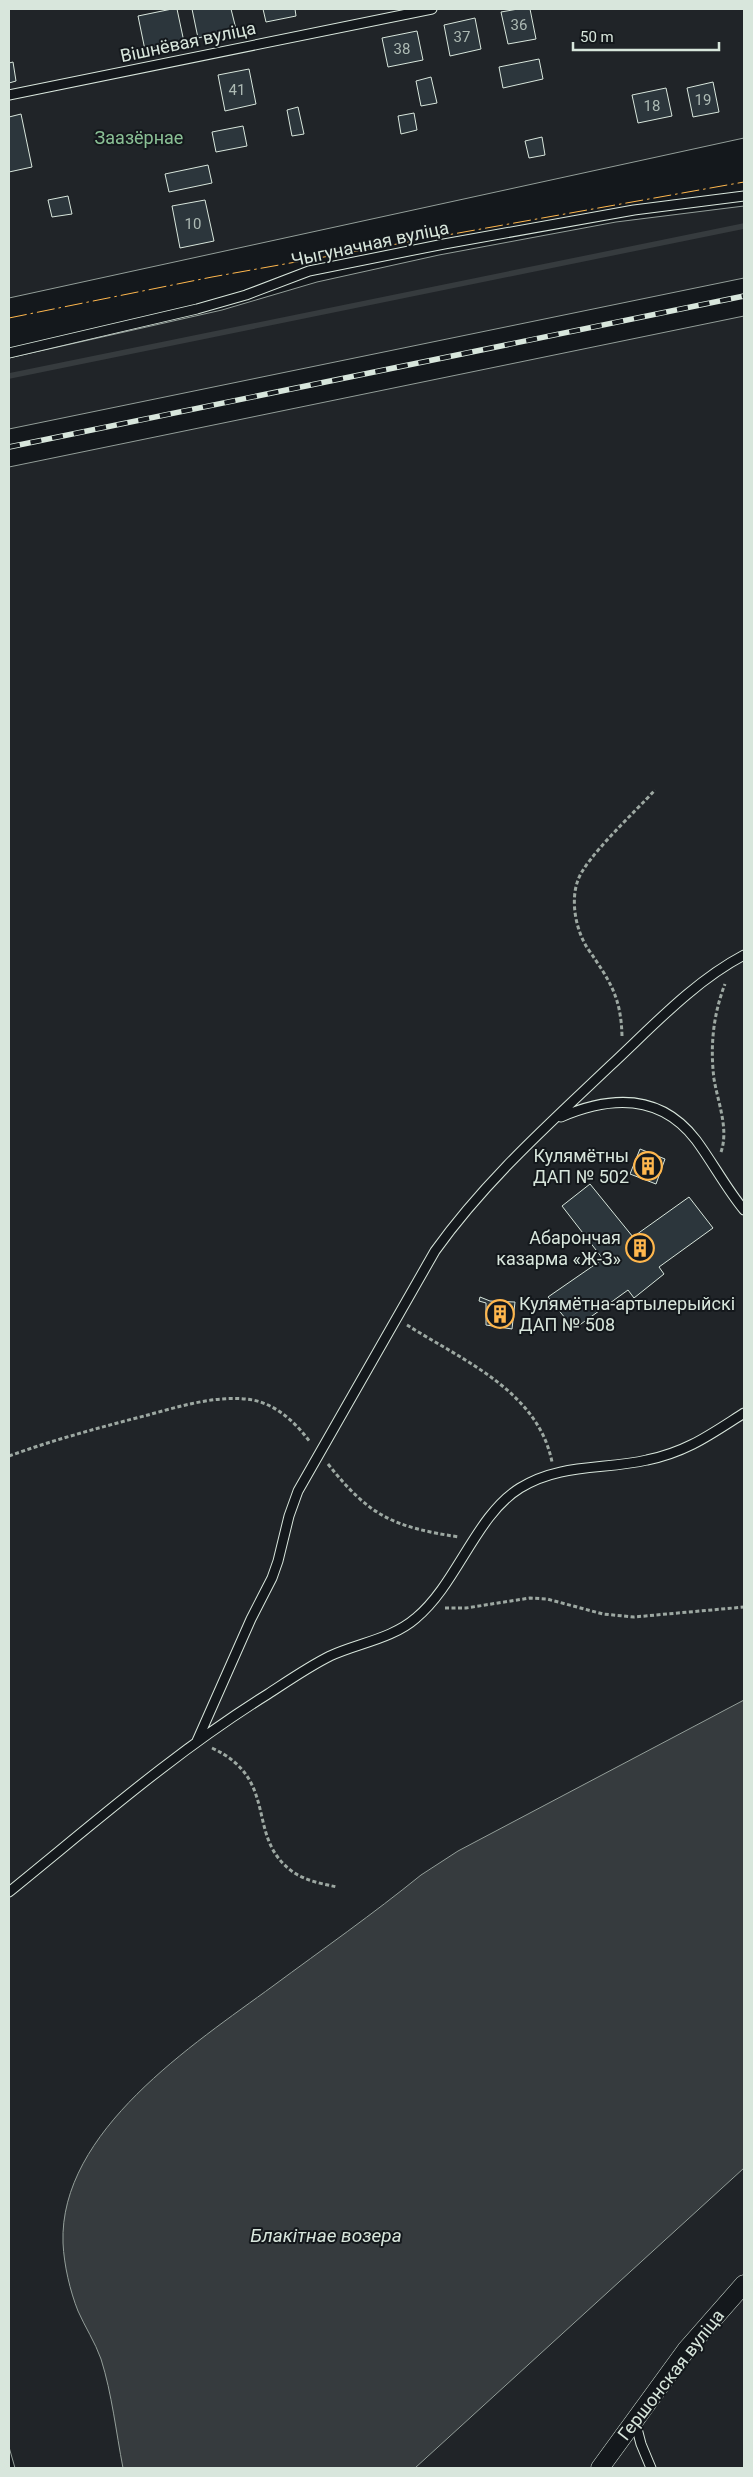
<svg xmlns="http://www.w3.org/2000/svg" width="753" height="2477" viewBox="0 0 753 2477" font-family="Roboto,sans-serif">
<style>
.green{fill:#202428;stroke:#939e99}
.water{fill:#363b3e;stroke:#939e99}
.lines{fill:none;stroke-linecap:round;stroke-linejoin:round}
.stream{stroke:#363b3e;stroke-width:5.5}
.building{fill:#2c363c;stroke:#d8e6dc}
.service-casing{stroke:#d8e6dc;stroke-width:11}
.minor-casing{stroke:#d8e6dc;stroke-width:19}
.path{stroke:#9da8a2;stroke-width:3;stroke-dasharray:4 2.5;stroke-linecap:butt}
.service{stroke:#14181c;stroke-width:9}
.minor{stroke:#14181c;stroke-width:18}
.rail-casing{stroke:#d8e6dc;stroke-width:5.5}
.rail{stroke:#14181c;stroke-width:4;stroke-dasharray:11;stroke-linecap:butt}
.power{stroke:#ffb74d;stroke-width:1;stroke-dasharray:18 4 2.5 4;stroke-linecap:butt}
.labels{text-anchor:middle;stroke-width:4;stroke-linejoin:round;paint-order:stroke}
.number-label{font-size:15px;fill:#adbab4}
.street-label{font-size:18px;fill:#d8e6dc;stroke:#14181c}
.park-label{font-size:18px;fill:#8ac095;stroke:#14181c}
.poi-label{font-size:18px;fill:#d8e6dc;stroke:#14181c;text-anchor:end}
.water-label{font-size:19px;font-style:italic;fill:#d8e6dc;stroke:#14181c}
</style>
<rect width="100%" height="100%" fill="#14181c"/>
<!-- green -->
<path class="green" d="M 9,9 L 744,9 L 744,138 L 9,298 Z
M 744,206 L 744,278 L 9,429 L 9,358 L 222,310 L 317,282 L 439,255 L 616,222 Z
M 744,316 L 744,2468 L 15,2468 L 9,2447 L 9,467 Z"/>
<!-- water -->
<path class="water" d="M 744,1700 L 744,2168 L 415,2468 L 123,2468 C 116,2432 112,2394 101,2359 C 95,2342 85,2327 78,2311 C 70,2291 64,2265 63,2243 C 59,2131 194,2044 273,1986 C 323,1949 373,1914 421,1875 L 458,1851 Z"/>
<g class="lines">
<!-- stream -->
<path class="stream" d="M 9,376 L 744,226"/>
</g>
<!-- building -->
<path class="building" d="M 172,9 L 177,9 L 184,42 L 145,50 L 138,16 Z
M 192,9 L 231,9 L 236,29 L 198,38 Z
M 263,9 L 295,9 L 296,16 L 266,22 Z
M 518,9 L 530,9 L 536,39 L 508,44 L 501,12 Z
M 475,18 L 481,49 L 450,56 L 444,25 Z
M 417,31 L 423,60 L 388,67 L 382,38 Z
M 539,59 L 543,79 L 503,88 L 499,67 Z
M 13,62 L 16,81 L 9,83 L 9,63 Z
M 249,69 L 256,104 L 225,111 L 218,75 Z
M 431,77 L 437,103 L 421,106 L 416,81 Z
M 713,82 L 719,112 L 693,117 L 687,88 Z
M 666,88 L 672,116 L 638,123 L 632,95 Z
M 298,107 L 304,134 L 292,136 L 287,110 Z
M 414,113 L 417,130 L 401,134 L 398,116 Z
M 21,114 L 32,167 L 9,172 L 9,117 Z
M 243,126 L 247,146 L 216,152 L 212,132 Z
M 542,137 L 545,155 L 529,158 L 525,141 Z
M 208,165 L 212,183 L 169,192 L 165,174 Z
M 68,196 L 72,214 L 52,217 L 48,200 Z
M 205,200 L 214,241 L 180,248 L 172,206 Z
M 640,1149 L 665,1159 L 656,1184 L 630,1174 Z
M 590,1184 L 633,1237 L 689,1197 L 713,1228 L 659,1267 L 664,1274 L 634,1298 L 628,1290 L 574,1329 L 548,1297 L 603,1259 L 562,1206 Z
M 480,1297 L 490,1301 L 515,1302 L 512,1329 L 486,1325 L 486,1303 L 479,1301 Z"/>
<g class="lines">
<defs>
<path id="service" d="M 9,95 L 432,9
M 9,353 L 197,309 L 246,295 L 309,271 L 444,244 L 634,210 L 744,196
M 561,1117 C 610,1096 660,1093 696,1140 C 713,1163 726,1188 744,1210
M 197,1741 L 251,1619 L 272,1578 L 278,1561 L 289,1516 L 298,1491 L 435,1251 C 485,1181 548,1125 610,1066 C 652,1027 693,982 744,955
M 9,1892 C 93,1824 176,1751 268,1694 C 288,1681 308,1667 330,1656 C 358,1643 392,1639 416,1618 C 457,1584 476,1515 520,1488 C 560,1463 604,1470 647,1460 C 687,1452 711,1434 744,1413
M 635,2421 L 641,2444 L 651,2468"/>
<path id="minor" d="M 600,2468 L 686,2350 L 744,2284"/>
</defs>
<!-- service casing -->
<use href="#service" class="service-casing"/>
<!-- minor casing -->
<use href="#minor" class="minor-casing"/>
<!-- path -->
<path class="path" d="M 622,1036 C 621,997 610,981 588,949 C 576,931 570,901 578,880 C 586,857 636,811 655,790
M 721,1152 C 729,1129 718,1103 714,1079 C 710,1047 713,1015 725,984
M 407,1325 C 462,1360 538,1391 552,1462
M 9,1456 C 53,1440 98,1428 144,1416 C 178,1407 217,1394 253,1400 C 277,1405 296,1423 310,1442
M 328,1464 C 370,1517 394,1527 459,1537
M 445,1608 L 466,1608 L 530,1598 L 547,1599 L 603,1614 L 634,1617 L 744,1607
M 212,1748 C 281,1780 244,1837 293,1872 C 306,1881 323,1884 337,1887"/>
<!-- service -->
<use href="#service" class="service"/>
<!-- minor -->
<use href="#minor" class="minor"/>
<defs>
<path id="rail" d="M 9,447 L 744,296"/>
</defs>
<!-- rail casing -->
<use href="#rail" class="rail-casing"/>
<!-- rail -->
<use href="#rail" class="rail"/>
<!-- power -->
<path class="power" d="M 9,318 L 212,277 L 744,182"/>
</g>
<!-- icons -->
<defs>
<symbol id="building-ring" viewBox="-11 -11 22 22"><circle r="9.5" fill="#14181c" stroke="#ffb74d" stroke-width="1.5"/><path d="M-4-6H4V6H1V3H-1V6H-4ZM-2.5-4.3h1.7v1.8h-1.7ZM.8-4.3h1.7v1.8H.8ZM-2.5-1h1.7V.8h-1.7ZM.8-1h1.7V.8H.8Z" fill="#ffb74d"/></symbol>
</defs>
<g fill-rule="evenodd">
<use href="#building-ring" x="632" y="1150" width="32" height="32"/>
<use href="#building-ring" x="624" y="1232" width="32" height="32"/>
<use href="#building-ring" x="484" y="1298" width="32" height="32"/>
</g>
<g class="labels">
<!-- number labels -->
<g class="number-label">
<text x="519" y="30">36</text>
<text x="462" y="42">37</text>
<text x="402" y="54">38</text>
<text x="237" y="95">41</text>
<text x="703" y="105">19</text>
<text x="652" y="111">18</text>
<text x="193" y="229">10</text>
</g>
<!-- street labels -->
<g class="street-label">
<text transform="translate(188 42) rotate(-12)" y="6">Вішнёвая вуліца</text>
<text transform="translate(370 244) rotate(-12)" y="6">Чыгуначная вуліца</text>
<text transform="translate(671 2375) rotate(-52)" y="6">Гершонская вуліца</text>
</g>
<!-- park labels -->
<g class="park-label">
<text x="139" y="144">Заазёрнае</text>
</g>
<!-- poi labels -->
<g class="poi-label">
<text x="629" y="1162">Кулямётны<tspan x="629" dy="21">ДАП № 502</tspan></text>
<text x="621" y="1244">Абарончая<tspan x="621" dy="21">казарма «Ж-З»</tspan></text>
<text x="519" y="1310" text-anchor="start">Кулямётна-артылерыйскі<tspan x="519" dy="21">ДАП № 508</tspan></text>
</g>
<!-- water labels -->
<g class="water-label">
<text x="326" y="2242">Блакітнае возера</text>
</g>
</g>
<!-- border -->
<rect width="753" height="2477" fill="none" stroke="#d8e6dc" stroke-width="20"/>
<!-- scale -->
<path d="M573 42v8h146v-8" fill="none" stroke="#d8e6dc" stroke-width="2.5"/>
<text x="580" y="42" font-size="15" fill="#d8e6dc" stroke="#14181c" stroke-width="4" paint-order="stroke">50 m</text>
</svg>
